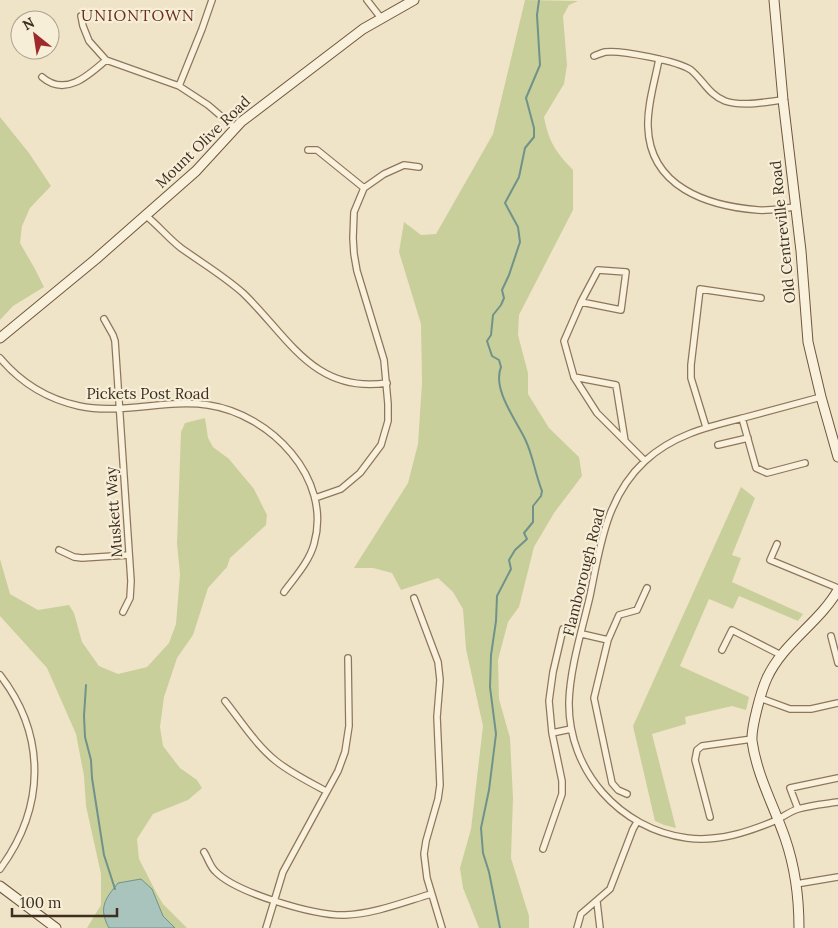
<svg xmlns="http://www.w3.org/2000/svg" width="838" height="928" viewBox="0 0 838 928" font-family="Lora,serif">
<style>
.green{fill:#c9cf9b}
.water{fill:#a9c4bc;stroke:#6f938a}
.lines{fill:none;stroke-linecap:round;stroke-linejoin:round}
.stream{stroke:#6f938a;stroke-width:2}
.street-casing{stroke:#8d765c;stroke-width:8}
.secondary-casing{stroke:#6f573f;stroke-width:11}
.street{stroke:#faf1dc;stroke-width:5.5}
.secondary{stroke:#faf1dc;stroke-width:9}
.labels{text-anchor:middle;stroke-width:4.5;stroke-linejoin:round;paint-order:stroke}
.street-label{font-size:15px;fill:#3d2e20;stroke:#f7eed8}
.neighbourhood-label{font-size:16px;letter-spacing:1px;fill:#6b2e1e;stroke:#f7eed8}
</style>
<rect width="100%" height="100%" fill="#f0e4c8"/>
<!-- green -->
<path class="green" d="M 525,0 L 578,1 L 569,5 L 563,16 L 567,65 L 564,84 L 544,117 C 549,142 555,151 573,170 L 573,210 L 519,315 L 518,335 L 528,373 L 528,394 L 549,428 L 579,457 L 582,476 L 554,513 L 534,547 L 519,607 L 508,622 L 498,660 L 499,699 L 510,738 L 513,798 L 511,858 L 529,916 L 529,928 L 479,928 L 463,888 L 460,868 L 471,829 L 483,726 L 466,649 L 463,609 L 453,592 L 438,578 L 401,590 L 392,573 L 373,568 L 354,568 L 408,483 L 418,444 L 422,383 L 421,324 L 399,252 L 404,222 L 421,235 L 436,234 L 493,134 Z
M 0,117 L 29,153 L 51,186 L 30,208 L 22,226 L 20,243 L 35,269 L 44,287 L 13,306 L 0,320 Z
M 205,418 L 208,438 L 213,447 L 229,459 L 254,489 L 267,515 L 266,525 L 230,558 L 227,567 L 208,588 L 193,635 L 177,658 L 164,697 L 160,727 L 163,746 L 180,768 L 197,780 L 202,788 L 188,800 L 153,814 L 137,839 L 139,859 L 157,894 L 163,904 L 187,928 L 87,928 L 101,905 L 101,874 L 86,806 L 84,776 L 76,734 L 47,668 L 0,616 L 0,559 L 10,594 L 38,610 L 69,605 L 74,613 L 82,642 L 99,666 L 118,674 L 147,667 L 169,643 L 176,624 L 180,574 L 177,544 L 181,432 L 185,423 Z
M 741,487 L 755,498 L 732,555 L 741,558 L 732,582 L 803,614 L 798,621 L 739,596 L 733,609 L 709,599 L 680,666 L 749,697 L 746,710 L 732,706 L 685,717 L 686,724 L 652,734 L 676,828 L 664,825 L 655,821 L 633,726 Z"/>
<!-- water -->
<path class="water" d="M 141,879 L 152,889 L 163,916 L 175,928 L 109,928 C 98,908 105,899 118,883 Z"/>
<g class="lines">
<!-- stream -->
<path class="stream" d="M 86,685 L 84,716 L 85,737 L 91,760 L 92,778 L 104,855 L 115,889
M 500,928 L 489,872 L 483,853 L 481,828 L 489,790 L 496,734 L 490,687 L 491,655 L 496,621 L 497,596 L 511,569 L 509,560 L 515,550 L 527,539 L 524,533 L 533,522 L 533,506 L 541,496 L 542,491 C 535,474 533,455 525,439 C 516,420 492,389 501,367 L 499,360 L 492,356 L 487,341 L 491,335 L 493,315 L 501,305 L 504,298 L 502,290 L 509,275 L 520,242 L 518,227 L 505,203 L 519,177 L 525,148 L 534,137 L 534,128 L 526,98 L 540,65 L 537,15 L 539,0"/>
<defs>
<path id="street" d="M 367,0 L 381,18
M 81,16 L 83,26 L 89,41 L 106,60 L 179,86 L 208,105 L 235,128
M 594,56 C 597,55 601,53 605,52 C 621,50 678,61 691,70 C 703,80 709,95 725,101 C 743,107 764,102 783,100
M 659,59 C 655,81 647,105 648,127 C 650,187 707,206 758,210 C 770,211 783,208 796,207
M 42,77 C 65,97 88,76 106,60
M 179,86 L 202,29 L 212,0
M 308,150 L 317,150 L 364,188
M 145,215 C 158,225 168,238 181,248 C 202,263 224,276 243,293 C 288,336 313,394 387,383
M 598,270 L 626,272 L 621,310 L 581,302 Z
M 581,302 L 564,341 L 574,377 L 597,413 L 625,441
M 104,319 L 113,335 L 115,341 L 131,581 L 130,598 L 123,612
M 0,358 C 21,383 47,399 79,406 C 121,415 165,399 208,405 C 270,414 333,478 314,544 C 309,562 295,577 284,592
M 574,377 L 616,385 L 625,441 L 645,461
M 821,397 C 795,404 769,411 743,418 C 707,427 673,435 645,461 C 606,497 600,547 590,596 C 582,630 570,668 569,702 C 568,771 620,829 687,838 C 719,842 748,832 777,820 C 784,816 791,811 798,809 C 811,805 825,804 838,802
M 742,418 L 756,468 L 767,473 L 805,463
M 706,427 L 691,378 L 691,365 L 700,289 L 761,298
M 718,445 L 748,438
M 315,498 L 341,489 L 360,473 L 381,445 L 388,421 L 388,404 L 384,360 L 357,271 L 354,254 L 353,238 L 354,212 L 364,188 L 384,174 L 404,165 L 419,167
M 777,544 L 770,560 L 838,588
M 59,550 L 74,557 L 82,558 L 129,555
M 414,598 L 438,662 L 440,680 L 437,717 L 440,785 L 438,799 L 426,841 L 424,854 L 427,878 L 442,928
M 563,629 L 553,672 L 549,701 L 552,733 L 571,729
M 582,634 L 608,640 L 619,615 L 637,610 L 647,588
M 831,636 L 838,663
M 608,640 L 594,698 L 612,783 L 618,790 L 627,794
M 722,650 L 732,630 L 781,655
M 0,675 C 47,736 45,808 0,869
M 760,698 L 790,709 L 811,709 L 838,703
M 225,701 C 241,721 256,745 276,761 C 291,773 309,782 326,791
M 798,809 L 790,788 L 838,778
M 710,817 L 695,760 L 697,750 L 702,746 L 752,739
M 543,849 L 562,794 L 562,781 L 552,733
M 204,852 C 208,858 210,867 216,872 C 237,893 315,916 345,915 C 374,914 404,902 431,894
M 796,884 L 838,877
M 597,902 L 600,928
M 266,928 L 283,872 L 338,771 L 345,752 L 349,726 L 348,658
M 577,928 L 581,914 L 610,889 L 633,829 L 637,822"/>
<path id="secondary" d="M 774,0 L 783,100 L 801,251 L 808,342 L 821,397 L 838,457
M 0,338 L 96,259 L 196,171 L 241,122 L 363,29 L 414,0
M 0,886 L 56,928
M 799,928 C 799,898 795,867 785,838 C 774,806 757,776 752,741 C 751,728 761,691 767,678 C 783,643 819,623 838,590"/>
</defs>
<!-- street casing -->
<use href="#street" class="street-casing"/>
<!-- secondary casing -->
<use href="#secondary" class="secondary-casing"/>
<!-- street -->
<use href="#street" class="street"/>
<!-- secondary -->
<use href="#secondary" class="secondary"/>
</g>
<g class="labels">
<!-- street labels -->
<g class="street-label">
<text transform="translate(203 142) rotate(-44)" y="5">Mount Olive Road</text>
<text transform="translate(783 232) rotate(-96)" y="5">Old Centreville Road</text>
<text x="148" y="399">Pickets Post Road</text>
<text transform="translate(114 512) rotate(-94)" y="5">Muskett Way</text>
<text transform="translate(584 572) rotate(-76)" y="5">Flamborough Road</text>
</g>
<!-- neighbourhood labels -->
<g class="neighbourhood-label">
<text x="138" y="21">UNIONTOWN</text>
</g>
</g>
<!-- north arrow -->
<g transform="translate(35 35) rotate(330)"><circle r="24" fill="#f7eed8" stroke="#ada18e"/>
<path d="M0-4L9 19L0 12L-9 19Z" fill="#9e2a2b"/>
<text y="-8" font-size="14" font-weight="bold" text-anchor="middle" fill="#3d2e20">N</text>
</g>
<!-- scale -->
<path d="M12 908v8h105v-8" fill="none" stroke="#3d2e20" stroke-width="2.5"/>
<text x="20" y="908" font-size="15" fill="#3d2e20" stroke="#f7eed8" stroke-width="4" paint-order="stroke">100 m</text>
</svg>
